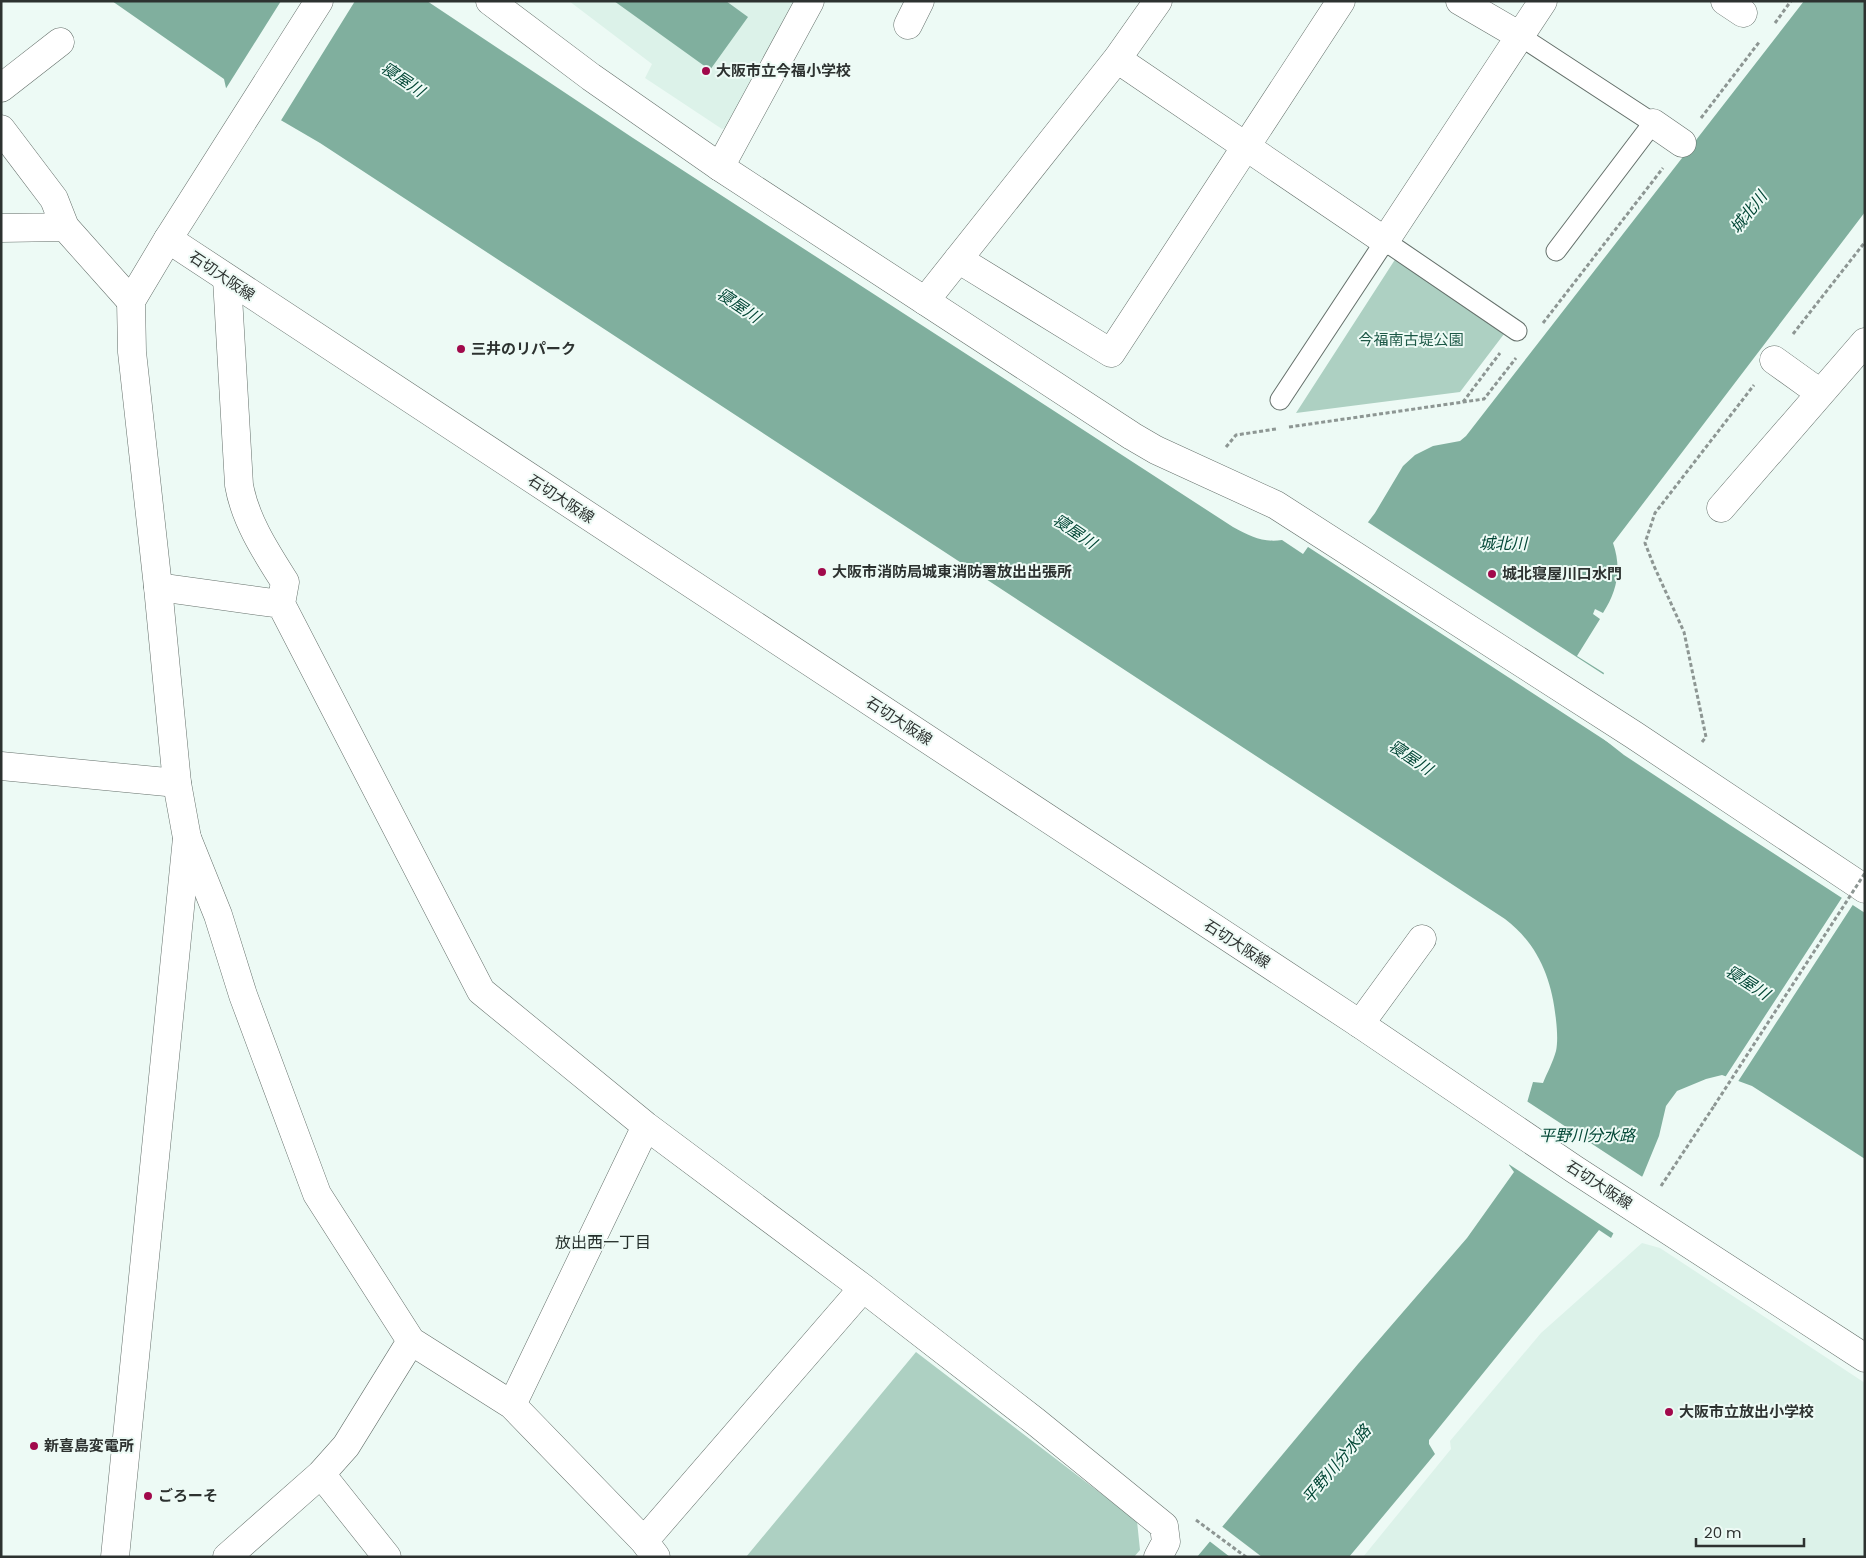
<svg xmlns="http://www.w3.org/2000/svg" width="1866" height="1558" viewBox="0 0 1866 1558" font-family="Poppins,'Noto Sans JP',sans-serif">
<style>
.built{fill:#dcf2e9}
.green{fill:#add0c2}
.water{fill:#80af9e}
.pier{fill:#edfaf5}
.lines{fill:none;stroke-linecap:round;stroke-linejoin:round}
.service-casing{stroke:#65706b;stroke-width:21}
.pedestrian-casing{stroke:#65706b;stroke-width:29}
.minor-casing{stroke:#65706b;stroke-width:29}
.tertiary-casing{stroke:#65706b;stroke-width:29}
.secondary-casing{stroke:#65706b;stroke-width:29}
.path{stroke:#8d9693;stroke-width:3;stroke-dasharray:4 2.5;stroke-linecap:butt}
.service{stroke:#fff;stroke-width:19}
.pedestrian{stroke:#fff;stroke-width:28}
.minor{stroke:#fff;stroke-width:28}
.tertiary{stroke:#fff;stroke-width:28}
.secondary{stroke:#fff;stroke-width:28}
.path-bridge{stroke:#8d9693;stroke-width:3;stroke-dasharray:4 2.5;stroke-linecap:butt}
.poi-dot{fill:#a1094b;stroke:#edfaf5;stroke-width:2}
.labels{text-anchor:middle;stroke-width:4;stroke-linejoin:round;paint-order:stroke}
.poi-label{font-size:15px;font-weight:bold;fill:#2d3230;stroke:#edfaf5;text-anchor:start}
.street-label{font-size:15px;fill:#2d3230;stroke:#edfaf5}
.park-label{font-size:15px;fill:#1c5846;stroke:#edfaf5}
.water-label{font-size:16px;font-style:italic;fill:#034736;stroke:#edfaf5}
.neighbourhood-label{font-size:16px;fill:#252f2b;stroke:#edfaf5}
</style>
<rect width="100%" height="100%" fill="#edfaf5"/>
<!-- built -->
<path class="built" d="M 569,1 L 798,1 L 736,124 L 722,129 L 645,78 L 652,64 Z
M 1642,1243 L 1660,1248 L 1865,1383 L 1865,1557 L 1363,1557 L 1451,1449 L 1450,1441 L 1541,1333 Z"/>
<!-- green -->
<path class="green" d="M 1396,258 L 1504,334 L 1460,392 L 1296,413 Z
M 916,1352 L 1137,1521 L 1140,1550 L 1134,1557 L 746,1557 Z"/>
<!-- water -->
<path class="water" d="M 112,1 L 427,1 L 633,138 L 1233,527 C 1250,536 1263,543 1282,540 L 1303,554 L 1315,537 L 1342,542 L 1362,530 L 1375,513 L 1403,466 L 1415,455 L 1433,446 L 1460,441 L 1466,436 L 1804,1 L 1865,1 L 1865,212 L 1613,543 C 1622,569 1617,591 1603,613 L 1595,609 L 1593,614 L 1600,619 L 1577,656 L 1604,673 L 1594,701 L 1599,732 L 1605,740 L 1624,755 L 1730,825 L 1865,913 L 1865,1159 L 1752,1086 L 1722,1075 L 1706,1079 L 1677,1091 L 1666,1106 L 1659,1136 L 1643,1175 L 1611,1238 L 1599,1230 L 1429,1440 L 1429,1444 L 1435,1454 L 1349,1557 L 1197,1557 L 1358,1364 L 1467,1238 L 1514,1172 L 1509,1165 L 1533,1082 L 1543,1083 C 1547,1073 1553,1062 1556,1051 C 1558,1041 1557,1029 1556,1020 C 1552,979 1538,944 1505,919 L 320,143 L 226,88 L 224,79 Z
M 614,1 L 726,1 L 748,17 L 710,70 Z"/>
<!-- pier -->
<path class="pier" d="M 281,1 L 355,1 L 280,122 L 225,90 Z
M 1366,521 L 1606,676 L 1596,702 L 1597,722 L 1607,739 L 1623,752 L 1305,545 L 1313,535 L 1341,539 L 1355,534 Z
M 1843,896 L 1854,903 L 1737,1083 L 1724,1079 Z
M 1525,1100 L 1644,1178 L 1616,1235 L 1507,1163 Z
M 1220,1525 L 1262,1557 L 1230,1557 L 1208,1540 Z"/>
<g class="lines">
<defs>
<path id="service" d="M 1520,36 L 1653,123 L 1556,251
M 1280,400 L 1385,241 L 1517,331"/>
<path id="pedestrian" d="M 1653,123 L 1682,143"/>
<path id="minor" d="M 1460,1 L 1520,36
M 1725,1 L 1743,13
M 908,25 L 920,1
M 1117,59 L 1385,241 L 1543,1
M 1,88 L 60,42
M 1,129 L 54,199 L 65,227 L 131,301
M 720,167 L 810,1
M 1,228 L 65,227
M 958,259 L 1111,353 L 1341,1
M 227,279 L 239,485 C 245,520 266,552 285,582 L 281,604 L 481,991 L 646,1126 L 863,1288 L 1036,1422 L 1164,1526 L 1166,1542 L 1158,1557
M 925,301 L 1117,59 L 1158,1
M 1774,360 L 1820,393
M 1721,508 L 1865,342
M 158,587 L 281,604
M 1,766 L 177,783
M 187,838 L 218,915 L 243,995 L 317,1194 L 411,1341 L 512,1405 L 644,1541 L 656,1557
M 1360,1024 L 1422,939
M 512,1405 L 646,1126
M 321,1474 L 387,1557
M 644,1541 L 863,1288
M 227,1557 L 321,1474 L 346,1446 L 411,1341"/>
<path id="tertiary" d="M 490,1 L 591,77 L 720,167 L 1132,436 L 1156,450 L 1276,505 L 1634,735 L 1865,889
M 115,1557 L 187,838 L 177,783 L 158,587 L 132,352 L 131,301 L 168,239"/>
<path id="secondary" d="M 319,1 L 168,239 L 1360,1024 L 1574,1169 L 1865,1358"/>
</defs>
<!-- service casing -->
<use href="#service" class="service-casing"/>
<!-- pedestrian casing -->
<use href="#pedestrian" class="pedestrian-casing"/>
<!-- minor casing -->
<use href="#minor" class="minor-casing"/>
<!-- tertiary casing -->
<use href="#tertiary" class="tertiary-casing"/>
<!-- secondary casing -->
<use href="#secondary" class="secondary-casing"/>
<!-- path -->
<path class="path" d="M 1775,23 L 1791,1
M 1701,118 L 1760,41
M 1543,323 L 1663,168
M 1793,334 L 1865,242
M 1463,402 L 1500,353
M 1289,427 L 1484,399 L 1516,358
M 1226,447 L 1236,435 L 1276,429
M 1702,742 L 1706,737 L 1684,632 L 1654,566 L 1645,543 L 1655,513 L 1754,385
M 1661,1186 L 1714,1106
M 1196,1520 L 1246,1557"/>
<!-- service -->
<use href="#service" class="service"/>
<!-- pedestrian -->
<use href="#pedestrian" class="pedestrian"/>
<!-- minor -->
<use href="#minor" class="minor"/>
<!-- tertiary -->
<use href="#tertiary" class="tertiary"/>
<!-- secondary -->
<use href="#secondary" class="secondary"/>
<!-- path-bridge -->
<path class="path-bridge" d="M 1714,1106 L 1865,873"/>
</g>
<!-- markers -->
<g class="poi-dot">
<circle cx="706" cy="71" r="5"/>
<circle cx="461" cy="349" r="5"/>
<circle cx="822" cy="572" r="5"/>
<circle cx="1492" cy="574" r="5"/>
<circle cx="1669" cy="1412" r="5"/>
<circle cx="34" cy="1446" r="5"/>
<circle cx="148" cy="1496" r="5"/>
</g>
<g class="labels">
<!-- poi labels -->
<g class="poi-label">
<text x="716" y="76">大阪市立今福小学校</text>
<text x="471" y="354">三井のリパーク</text>
<text x="832" y="577">大阪市消防局城東消防署放出出張所</text>
<text x="1502" y="579">城北寝屋川口水門</text>
<text x="1679" y="1417">大阪市立放出小学校</text>
<text x="44" y="1451">新喜島変電所</text>
<text x="158" y="1501">ごろーそ</text>
</g>
<!-- street labels -->
<g class="street-label">
<text transform="translate(222 276) rotate(34)" y="5">石切大阪線</text>
<text transform="translate(561 499) rotate(33)" y="5">石切大阪線</text>
<text transform="translate(899 721) rotate(33)" y="5">石切大阪線</text>
<text transform="translate(1237 944) rotate(33)" y="5">石切大阪線</text>
<text transform="translate(1599 1185) rotate(33)" y="5">石切大阪線</text>
</g>
<!-- park labels -->
<g class="park-label">
<text x="1411" y="345">今福南古堤公園</text>
</g>
<!-- water labels -->
<g class="water-label">
<text transform="translate(403 79) rotate(34)" y="6">寝屋川</text>
<text transform="translate(1748 212) rotate(-52)" y="6">城北川</text>
<text transform="translate(739 305) rotate(34)" y="6">寝屋川</text>
<text transform="translate(1075 531) rotate(34)" y="6">寝屋川</text>
<text x="1503" y="549">城北川</text>
<text transform="translate(1411 757) rotate(34)" y="6">寝屋川</text>
<text transform="translate(1748 982) rotate(33)" y="6">寝屋川</text>
<text x="1587" y="1141">平野川分水路</text>
<text transform="translate(1336 1464) rotate(-50)" y="6">平野川分水路</text>
</g>
<!-- neighbourhood labels -->
<g class="neighbourhood-label">
<text x="603" y="1248">放出西一丁目</text>
</g>
</g>
<!-- border -->
<rect width="1866" height="1558" fill="none" stroke="#2d3230" stroke-width="5"/>
<!-- scale -->
<path d="M1696 1538v8h108v-8" fill="none" stroke="#2d3230" stroke-width="2.5"/>
<text x="1704" y="1538" font-size="15" fill="#2d3230" stroke="#edfaf5" stroke-width="4" paint-order="stroke">20 m</text>
</svg>
